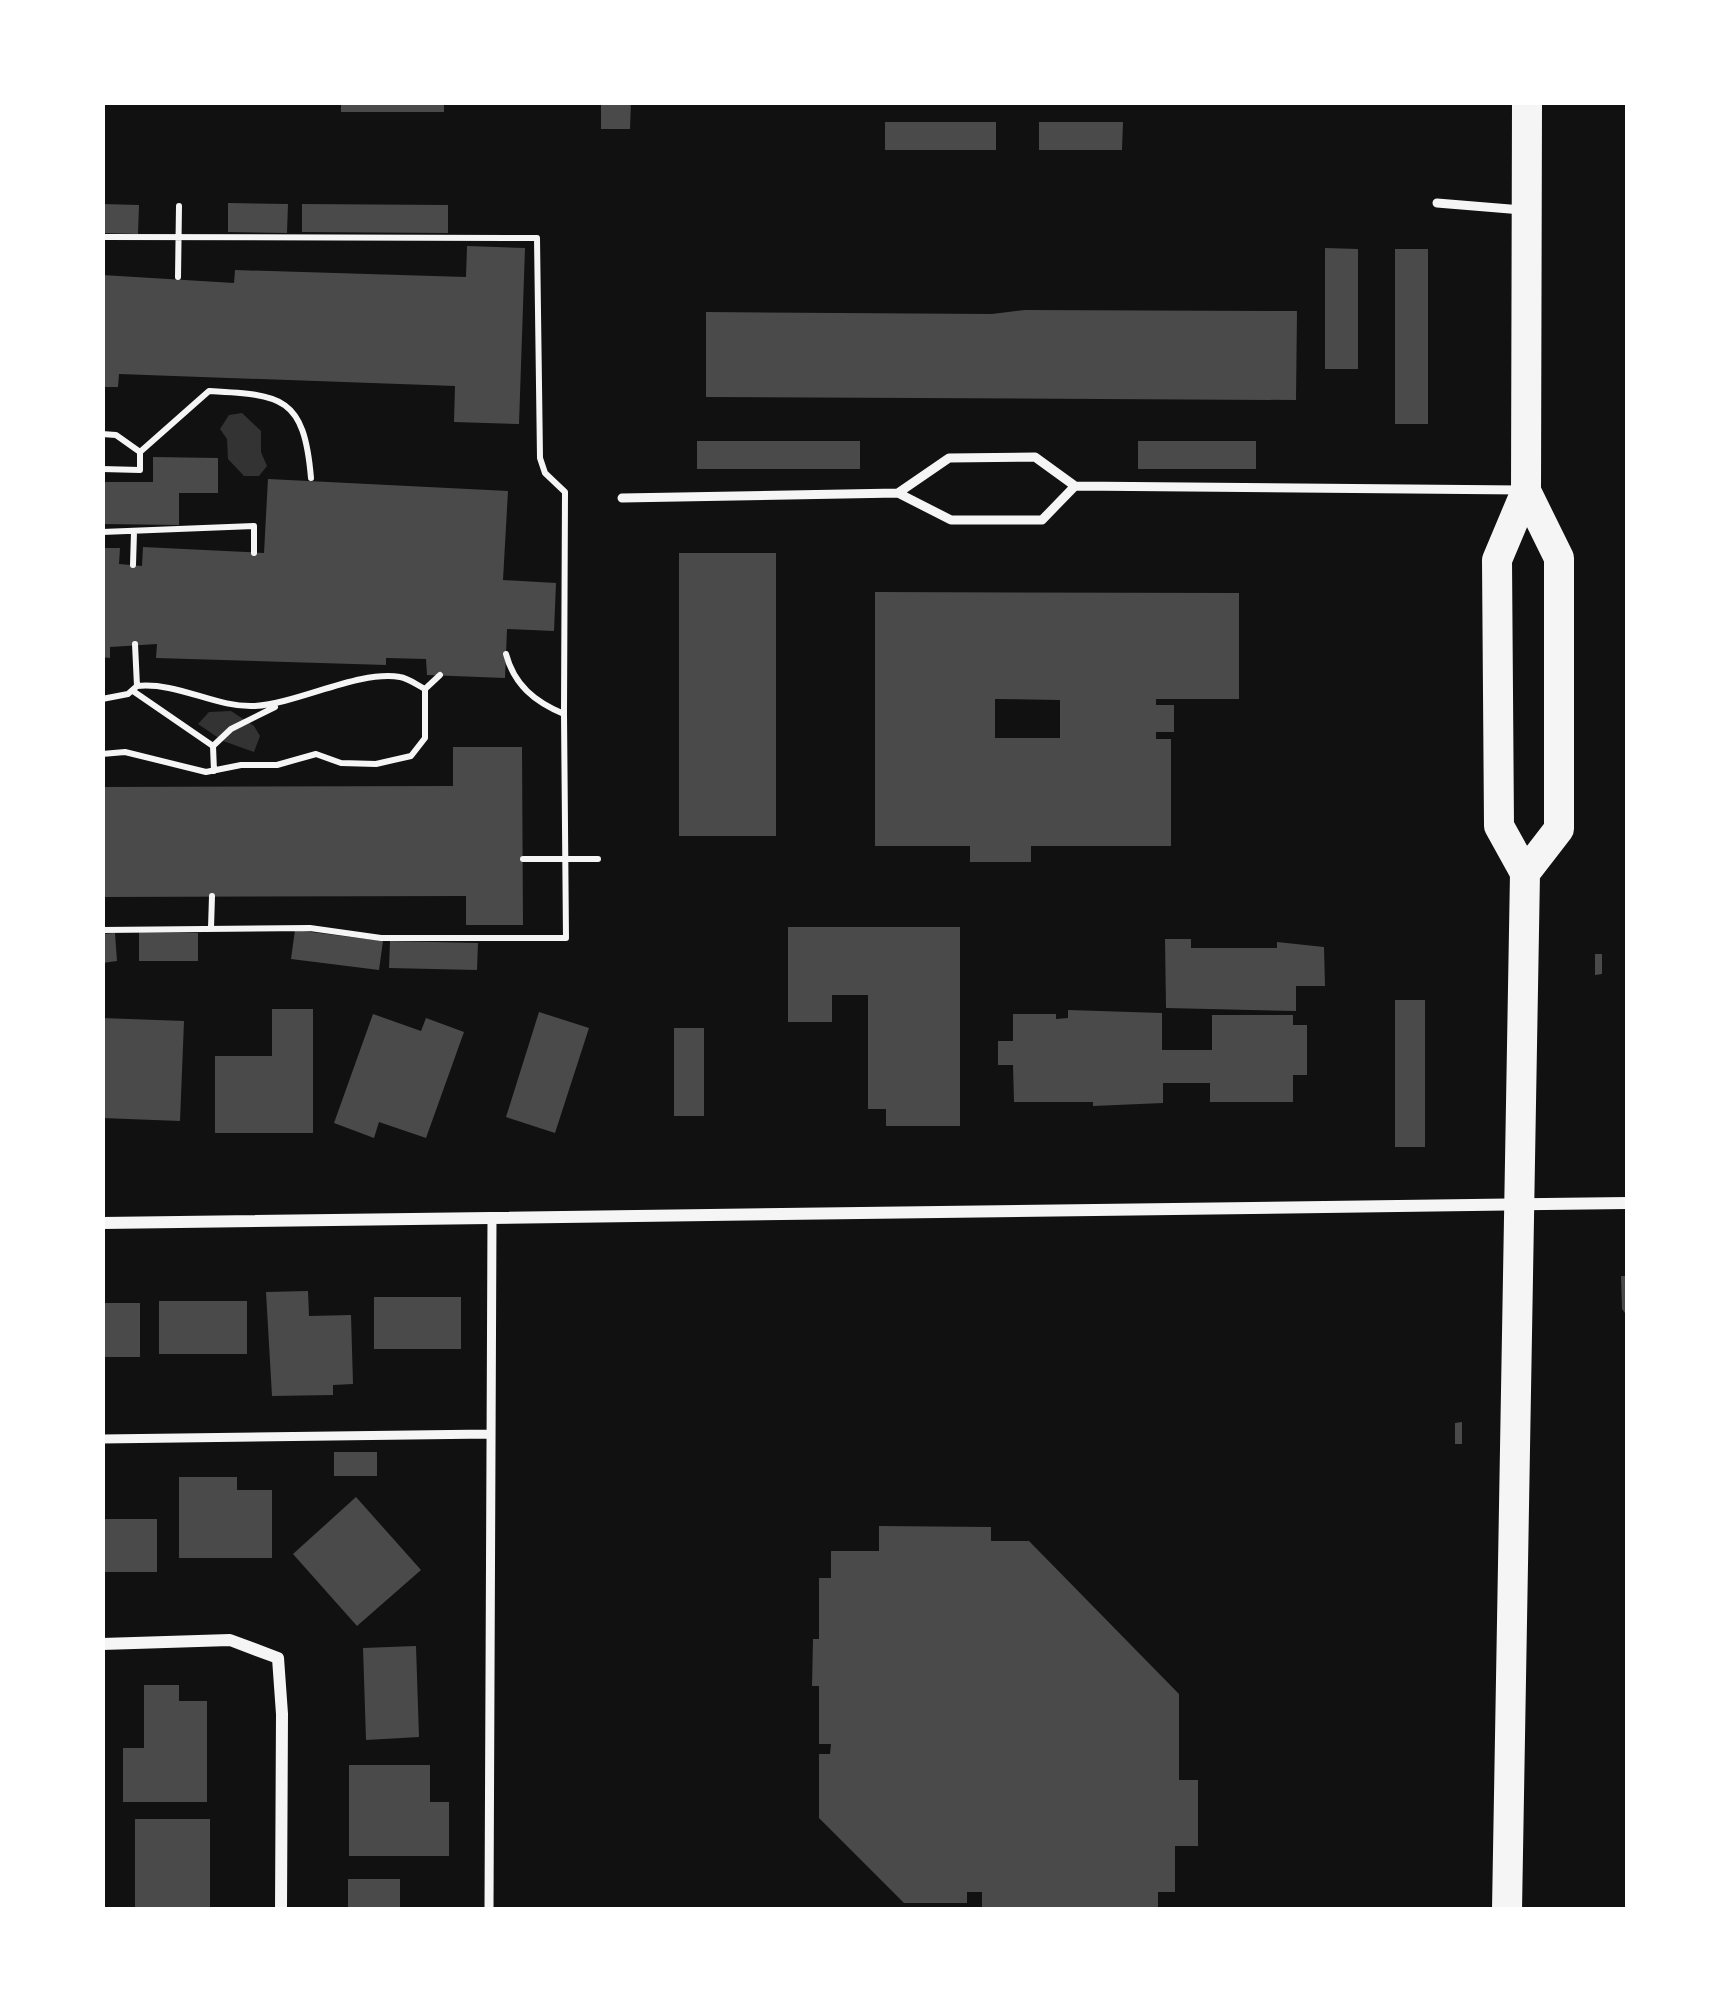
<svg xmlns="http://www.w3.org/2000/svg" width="1730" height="2012" viewBox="0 0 1730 2012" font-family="'PT Sans Narrow',sans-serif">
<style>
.water{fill:#333}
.building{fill:#4a4a4a;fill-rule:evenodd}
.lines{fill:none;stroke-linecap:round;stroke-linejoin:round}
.path{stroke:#f5f5f5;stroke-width:6}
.service{stroke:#f5f5f5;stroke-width:9}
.minor{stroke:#f5f5f5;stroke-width:12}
.primary{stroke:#f5f5f5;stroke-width:30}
</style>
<rect width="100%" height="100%" fill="#111"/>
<!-- water -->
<path class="water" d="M 242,413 L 261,431 L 261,452 L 267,466 L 259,476 L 244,476 L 228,459 L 227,439 L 220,429 L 229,415 Z
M 231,711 L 254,726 L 260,736 L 254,752 L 223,741 L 198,724 L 209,712 Z"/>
<!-- building -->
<path class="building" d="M 341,102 L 444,102 L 444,112 L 341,112 Z
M 601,102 L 631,102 L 630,129 L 601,129 Z
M 885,122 L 996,122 L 996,150 L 885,150 Z
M 1039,122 L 1123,122 L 1122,150 L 1039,150 Z
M 228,203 L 288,204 L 287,233 L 228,232 Z
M 102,204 L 139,205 L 138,234 L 102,233 Z
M 302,204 L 448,205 L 448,233 L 302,232 Z
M 467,246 L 525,248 L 519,424 L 454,422 L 455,386 L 119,374 L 118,387 L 102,387 L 102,275 L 234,283 L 235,270 L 466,277 Z
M 1325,248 L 1358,249 L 1358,369 L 1325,369 Z
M 1395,249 L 1428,249 L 1428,424 L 1395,424 Z
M 1025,310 L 1297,311 L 1296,400 L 706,397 L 706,312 L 992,314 Z
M 697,441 L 860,441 L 860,469 L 697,469 Z
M 1138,441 L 1256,441 L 1256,469 L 1138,469 Z
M 153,457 L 218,458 L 218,493 L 179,493 L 179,525 L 102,524 L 102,482 L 153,482 Z
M 268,479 L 508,491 L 503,580 L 556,583 L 554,631 L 507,629 L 505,678 L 427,675 L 426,659 L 386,658 L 386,665 L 156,658 L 157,644 L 110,647 L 110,658 L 102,657 L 102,548 L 120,548 L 119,564 L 142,566 L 143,547 L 264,553 Z
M 679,553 L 776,553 L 776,836 L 679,836 Z
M 875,592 L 1239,593 L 1239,699 L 1156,699 L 1156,705 L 1174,705 L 1174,732 L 1156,732 L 1156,739 L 1171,739 L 1171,846 L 1031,846 L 1031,862 L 970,862 L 970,846 L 875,846 ZM 995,699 L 1060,700 L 1060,738 L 995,738 Z
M 453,747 L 522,747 L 523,925 L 466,925 L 466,896 L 102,897 L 102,787 L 453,786 Z
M 788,927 L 960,927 L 960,1126 L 886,1126 L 886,1109 L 868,1109 L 868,995 L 832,995 L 832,1022 L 788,1022 Z
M 295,930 L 383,941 L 379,970 L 291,959 Z
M 139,932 L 198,933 L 198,961 L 139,961 Z
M 115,933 L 117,961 L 102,963 L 102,934 Z
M 1165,939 L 1191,939 L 1191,948 L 1277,948 L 1277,942 L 1324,947 L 1325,986 L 1296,986 L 1296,1011 L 1166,1008 Z
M 390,941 L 478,943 L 477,970 L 389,968 Z
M 1595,954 L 1602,954 L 1602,974 L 1595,975 Z
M 1395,1000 L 1425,1000 L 1425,1147 L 1395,1147 Z
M 272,1009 L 313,1009 L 313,1133 L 215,1133 L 215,1056 L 272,1056 Z
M 1068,1010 L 1162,1013 L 1162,1050 L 1212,1050 L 1212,1015 L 1293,1015 L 1293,1025 L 1307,1025 L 1307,1075 L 1293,1075 L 1293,1102 L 1210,1102 L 1210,1083 L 1163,1083 L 1163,1103 L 1093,1106 L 1093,1102 L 1014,1102 L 1013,1065 L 998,1065 L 998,1041 L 1013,1041 L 1013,1014 L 1056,1014 L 1056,1019 L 1068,1018 Z
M 539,1012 L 589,1028 L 555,1133 L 506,1117 Z
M 373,1014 L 421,1031 L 426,1018 L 464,1032 L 426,1138 L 379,1122 L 374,1138 L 334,1123 Z
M 102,1018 L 184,1021 L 180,1121 L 102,1118 Z
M 674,1028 L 704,1028 L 704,1116 L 674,1116 Z
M 1621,1276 L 1628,1276 L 1628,1317 L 1622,1309 Z
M 308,1291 L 309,1316 L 351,1315 L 353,1384 L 333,1385 L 333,1395 L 272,1396 L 266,1292 Z
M 374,1297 L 461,1297 L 461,1349 L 374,1349 Z
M 159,1301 L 247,1301 L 247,1354 L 159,1354 Z
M 102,1303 L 140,1303 L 140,1357 L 102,1357 Z
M 1462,1422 L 1462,1444 L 1455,1444 L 1455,1423 Z
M 334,1452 L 377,1452 L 377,1476 L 334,1476 Z
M 179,1477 L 237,1477 L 237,1490 L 272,1490 L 272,1558 L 179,1558 Z
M 356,1497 L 421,1570 L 357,1626 L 293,1554 Z
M 102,1519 L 157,1519 L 157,1572 L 102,1572 Z
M 879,1526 L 991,1527 L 991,1541 L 1029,1541 L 1179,1694 L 1179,1780 L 1198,1780 L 1198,1846 L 1175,1846 L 1175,1892 L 1158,1892 L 1158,1910 L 982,1910 L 982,1892 L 967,1892 L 967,1903 L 904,1903 L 819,1818 L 819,1754 L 830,1754 L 831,1744 L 819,1744 L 819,1686 L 812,1686 L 813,1639 L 819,1639 L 819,1578 L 831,1578 L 831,1551 L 879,1551 Z
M 416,1646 L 419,1737 L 366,1740 L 363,1648 Z
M 144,1685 L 179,1685 L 179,1701 L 207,1701 L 207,1802 L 123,1802 L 123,1748 L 144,1748 Z
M 349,1765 L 430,1765 L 430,1802 L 449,1802 L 449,1856 L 349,1856 Z
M 135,1819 L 210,1819 L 210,1909 L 135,1909 Z
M 348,1879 L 400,1879 L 400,1910 L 348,1910 Z"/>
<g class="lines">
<!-- path -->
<path class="path" d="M 102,237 L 537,238 L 540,458 L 545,473 L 565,492 L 564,714
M 178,277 L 179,206
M 102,434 L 116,435 L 140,452 L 209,391 C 282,395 304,396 311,478
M 102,469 L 140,470 L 140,452
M 102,532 L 254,526 L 254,553
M 133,565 L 134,532
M 137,686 C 179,682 215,708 255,706 C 299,703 359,670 400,677 C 408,678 417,685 425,689
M 133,691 L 213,746 L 214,771
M 102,699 L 128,694 L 137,686 L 135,644
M 213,746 L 231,729 L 275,707
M 102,754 L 125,752 L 206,772 L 241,765 L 277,765 L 316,754 L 341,763 L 376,764 L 411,756 L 425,738 L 425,689 L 440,675
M 523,859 L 598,859
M 211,928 L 212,896
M 102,930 L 310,928 L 381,938 L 566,938 L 564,714 C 535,702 514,685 506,654"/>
<!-- service -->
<path class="service" d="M 1437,203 L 1522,210
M 898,493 L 949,458 L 1035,457 L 1075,486 L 1521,490
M 622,498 L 898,493 L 951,520 L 1042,520 L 1075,486
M 102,1439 L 489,1434
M 489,1910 L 492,1217"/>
<!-- minor -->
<path class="minor" d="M 102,1223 L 1628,1203
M 102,1644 L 230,1640 L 278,1658 L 282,1714 L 281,1910"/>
<!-- primary -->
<path class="primary" d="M 1525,873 L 1559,829 L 1559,558 L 1526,491
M 1507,1910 L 1525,873 L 1499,826 L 1497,560 L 1526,491 L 1527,102"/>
</g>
<!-- border -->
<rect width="1730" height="2012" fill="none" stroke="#ffffff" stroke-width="210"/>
</svg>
